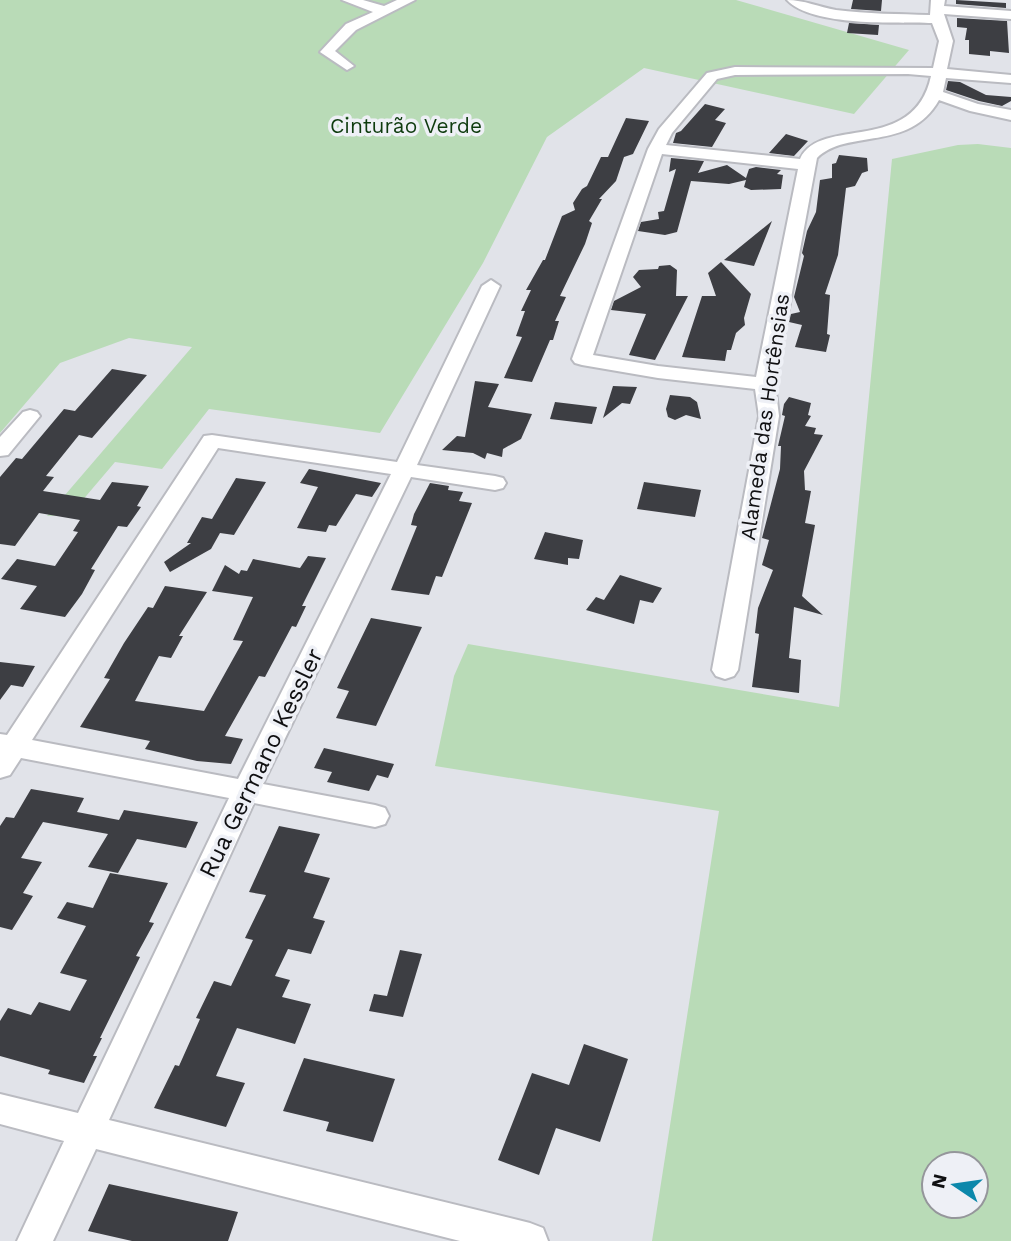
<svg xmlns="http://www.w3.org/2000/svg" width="1011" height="1241" viewBox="0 0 1011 1241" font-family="'Work Sans',sans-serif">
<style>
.green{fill:#b9dbb7;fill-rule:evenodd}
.building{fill:#3d3e43}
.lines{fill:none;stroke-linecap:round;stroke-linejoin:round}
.street-casing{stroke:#babbc1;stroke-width:4}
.street{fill:#fff;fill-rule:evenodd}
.labels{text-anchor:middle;stroke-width:7;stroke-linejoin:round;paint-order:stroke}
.far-park-label{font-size:21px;fill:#0e3b0e;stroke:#eef0f6}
.far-street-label{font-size:21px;fill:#101012;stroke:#eef0f6}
.street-label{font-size:24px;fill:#101012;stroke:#eef0f6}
</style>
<rect width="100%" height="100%" fill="#e1e3e9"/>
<!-- green -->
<path class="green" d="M 0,0 L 736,0 L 909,50 L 854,114 L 644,68 L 547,137 L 483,263 L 380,433 L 209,409 L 162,469 L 115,462 L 70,515 L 47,516 L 192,347 L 129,338 L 60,363 L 0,433 Z
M 978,144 L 1011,148 L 1011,1241 L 652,1241 L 719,811 L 435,766 L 454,676 L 468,644 L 839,707 L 892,159 L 958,145 ZM 934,1164 L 976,1164 L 976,1206 L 934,1206 Z"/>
<!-- building -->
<path class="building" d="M 853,0 L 882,0 L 881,11 L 851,9 Z
M 956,0 L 1006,3 L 1006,8 L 956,4 Z
M 957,18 L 1007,21 L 1009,53 L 990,51 L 990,56 L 969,54 L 969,40 L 965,40 L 967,28 L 957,27 Z
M 849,23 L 879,25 L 878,35 L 847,33 Z
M 948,81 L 960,82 L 986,95 L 1011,97 L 1011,101 L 1002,106 L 979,101 L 946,90 Z
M 705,104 L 725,109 L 715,120 L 726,123 L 712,147 L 673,143 L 676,133 L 681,131 Z
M 626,118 L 649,121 L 633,154 L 624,157 L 616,181 L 599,199 L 602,199 L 589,221 L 592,223 L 585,244 L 560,296 L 566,297 L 555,321 L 559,321 L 553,340 L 550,340 L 532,382 L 504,378 L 522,337 L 516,336 L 525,311 L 521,311 L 531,290 L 526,290 L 543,260 L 545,260 L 562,216 L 575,210 L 573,203 L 582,189 L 587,186 L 601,157 L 608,157 Z
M 786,134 L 808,141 L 794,156 L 769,153 Z
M 839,155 L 867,158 L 868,171 L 862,173 L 855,186 L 846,188 L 838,255 L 825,294 L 830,295 L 827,334 L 830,335 L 826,352 L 795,347 L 802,325 L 789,322 L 791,314 L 800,312 L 794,297 L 804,256 L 802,253 L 807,231 L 816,212 L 820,180 L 832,178 L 832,164 L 836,163 Z
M 671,158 L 704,161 L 698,173 L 727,165 L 746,178 L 749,169 L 756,167 L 781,170 L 777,174 L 783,175 L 781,189 L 751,190 L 744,187 L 746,180 L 729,184 L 691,181 L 677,232 L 665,235 L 638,231 L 641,222 L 659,219 L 658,212 L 664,211 L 676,169 L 669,172 Z
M 772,221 L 754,266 L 724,260 Z
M 721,262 L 751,294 L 744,318 L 745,325 L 736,333 L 731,350 L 727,350 L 725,361 L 682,357 L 702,296 L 716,296 L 708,273 Z
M 670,265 L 677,270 L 676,296 L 688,296 L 655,360 L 629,355 L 646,314 L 611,310 L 614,301 L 641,287 L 633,277 L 639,270 L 658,269 L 659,266 Z
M 112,369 L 147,375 L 92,438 L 79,435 L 46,476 L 54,477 L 43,491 L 100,500 L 112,482 L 149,486 L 137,506 L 141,507 L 127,527 L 118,526 L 91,569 L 95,570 L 82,594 L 65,617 L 20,609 L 37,586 L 1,579 L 17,559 L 55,566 L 78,532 L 73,531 L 80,520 L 39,513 L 15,546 L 0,544 L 0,477 L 16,458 L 22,459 L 64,409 L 75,411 Z
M 475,381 L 499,384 L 488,407 L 532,414 L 521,439 L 503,449 L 502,457 L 487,453 L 485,459 L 473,453 L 442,450 L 457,436 L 465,437 Z
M 613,386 L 637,387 L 630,404 L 622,403 L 603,418 Z
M 670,395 L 690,397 L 697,402 L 701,419 L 686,415 L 675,420 L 668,417 L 666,409 Z
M 789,397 L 811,403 L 808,415 L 811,416 L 805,426 L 816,428 L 814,434 L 823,435 L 804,471 L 805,490 L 811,491 L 805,523 L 815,525 L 802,596 L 823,615 L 794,607 L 789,658 L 801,660 L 799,693 L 752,687 L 759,634 L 755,633 L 758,608 L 773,570 L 762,565 L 769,540 L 762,538 L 780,469 L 781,446 L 778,446 L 785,416 L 782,415 L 784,404 Z
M 555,402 L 597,407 L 592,424 L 550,419 Z
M 309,469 L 381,483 L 372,497 L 356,494 L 336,526 L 329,525 L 326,532 L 297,528 L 318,487 L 300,483 Z
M 236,478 L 266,482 L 234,535 L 220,533 L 211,549 L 170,572 L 164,562 L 191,543 L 187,543 L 202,517 L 212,519 Z
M 644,482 L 701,490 L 695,517 L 637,509 Z
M 430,483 L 449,486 L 448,490 L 463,492 L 459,501 L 472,503 L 442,577 L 436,576 L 429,595 L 391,590 L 417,526 L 411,525 L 414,514 Z
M 545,532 L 583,540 L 579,559 L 568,558 L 568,565 L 534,559 Z
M 308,556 L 326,558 L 302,606 L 306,606 L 296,627 L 292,626 L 265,677 L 259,676 L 225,736 L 243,739 L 231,764 L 197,761 L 145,749 L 150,741 L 80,727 L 110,679 L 104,678 L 124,643 L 148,607 L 153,608 L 165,586 L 207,592 L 179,636 L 183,636 L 171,658 L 159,656 L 135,701 L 204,711 L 243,641 L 233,640 L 253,597 L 212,591 L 225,565 L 239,574 L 241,570 L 247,571 L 253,559 L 300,568 Z
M 620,575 L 662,588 L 653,603 L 640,600 L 634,624 L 586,610 L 596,597 L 604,600 Z
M 371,618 L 422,627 L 376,726 L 336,718 L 349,691 L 337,688 Z
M 0,662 L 35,666 L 23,687 L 11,685 L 0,700 Z
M 324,748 L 394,764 L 388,778 L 377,775 L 369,791 L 327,782 L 332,772 L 314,768 Z
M 31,789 L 84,798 L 77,812 L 119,820 L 124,810 L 198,822 L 186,848 L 137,839 L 118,873 L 88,867 L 108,834 L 43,822 L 21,858 L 42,862 L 23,893 L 33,896 L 12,930 L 0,927 L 0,826 L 6,817 L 14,818 Z
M 279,826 L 320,834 L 304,872 L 330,878 L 313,918 L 325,921 L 311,954 L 288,949 L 275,976 L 290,980 L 282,997 L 311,1004 L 295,1044 L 237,1028 L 216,1076 L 245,1083 L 226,1127 L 154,1108 L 175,1065 L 179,1066 L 200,1019 L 196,1018 L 214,981 L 231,986 L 253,940 L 245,938 L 266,895 L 249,892 Z
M 110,873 L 168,883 L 149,922 L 154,923 L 136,956 L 140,957 L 100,1038 L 102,1038 L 93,1056 L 97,1056 L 84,1083 L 48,1074 L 50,1070 L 0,1056 L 0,1021 L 8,1008 L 31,1015 L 39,1002 L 70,1011 L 87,980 L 60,973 L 86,926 L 57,918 L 67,902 L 93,908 Z
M 400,950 L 422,954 L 403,1017 L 369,1011 L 374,994 L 387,996 Z
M 584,1044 L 628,1059 L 600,1142 L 556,1128 L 539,1175 L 498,1160 L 532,1073 L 569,1085 Z
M 304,1058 L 395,1079 L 373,1142 L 326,1131 L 329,1122 L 283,1111 Z
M 109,1184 L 238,1212 L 228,1241 L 132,1241 L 88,1231 Z"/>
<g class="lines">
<defs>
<path id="street" d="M 342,0 L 363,0 L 384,6 L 397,0 L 415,0 L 356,30 L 335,51 L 354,66 L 347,70 L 320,52 L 346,24 L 373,12 Z
M 787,0 C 804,0 819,7 836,10 C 867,14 899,14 930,15 L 931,0 L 945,0 L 944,6 L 1011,11 L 1011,19 L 944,14 L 953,41 L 947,69 L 1011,75 L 1011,83 L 946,78 L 943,92 L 978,104 L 1011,110 L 1011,120 L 970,111 L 939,100 C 909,153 847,128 817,158 L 775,384 L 779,416 L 738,670 L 734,676 L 725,679 L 716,676 L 712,670 L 759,416 L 755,389 L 658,378 L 582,365 L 575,363 L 572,359 L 648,149 L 659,129 L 707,73 L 735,67 L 933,68 L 939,41 L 932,23 C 897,22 812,27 787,0 ZM 908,74 L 931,76 C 914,156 820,115 800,159 L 666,145 L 672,133 L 717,79 L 735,75 ZM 662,154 L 798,169 L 756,377 L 658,366 L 593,355 Z
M 491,280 L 500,286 L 417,465 L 495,476 L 503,478 L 506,483 L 503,488 L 495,490 L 411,477 L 263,784 L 375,805 L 385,808 L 389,816 L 385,824 L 375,827 L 254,803 L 109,1120 L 530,1223 L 543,1228 L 548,1241 L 460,1241 L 96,1149 L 53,1241 L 17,1241 L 64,1141 L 0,1124 L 0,1094 L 78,1113 L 229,798 L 21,758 L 10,775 L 0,778 L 0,734 L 7,735 L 204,436 L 212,435 L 397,462 L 482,286 ZM 218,448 L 391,474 L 238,779 L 32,740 Z
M 30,410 L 37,412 L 40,416 L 8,455 L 0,456 L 0,437 L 23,412 Z"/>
</defs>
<!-- street casing -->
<use href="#street" class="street-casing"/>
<!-- street -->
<use href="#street" class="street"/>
</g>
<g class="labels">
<!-- far-park labels -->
<g class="far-park-label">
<text x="406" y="133">Cinturão Verde</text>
</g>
<!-- far-street labels -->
<g class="far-street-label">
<text transform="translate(765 417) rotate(-82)" y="7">Alameda das Hortênsias</text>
</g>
<!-- street labels -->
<g class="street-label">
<text transform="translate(261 763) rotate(-64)" y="8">Rua Germano Kessler</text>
</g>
</g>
<!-- north arrow -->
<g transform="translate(955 1185) rotate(283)"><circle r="33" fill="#eef0f6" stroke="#95969b" stroke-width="2"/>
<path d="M0-5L12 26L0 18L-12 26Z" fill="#0c88ab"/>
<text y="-10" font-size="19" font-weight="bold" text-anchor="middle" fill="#101012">N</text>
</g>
</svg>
